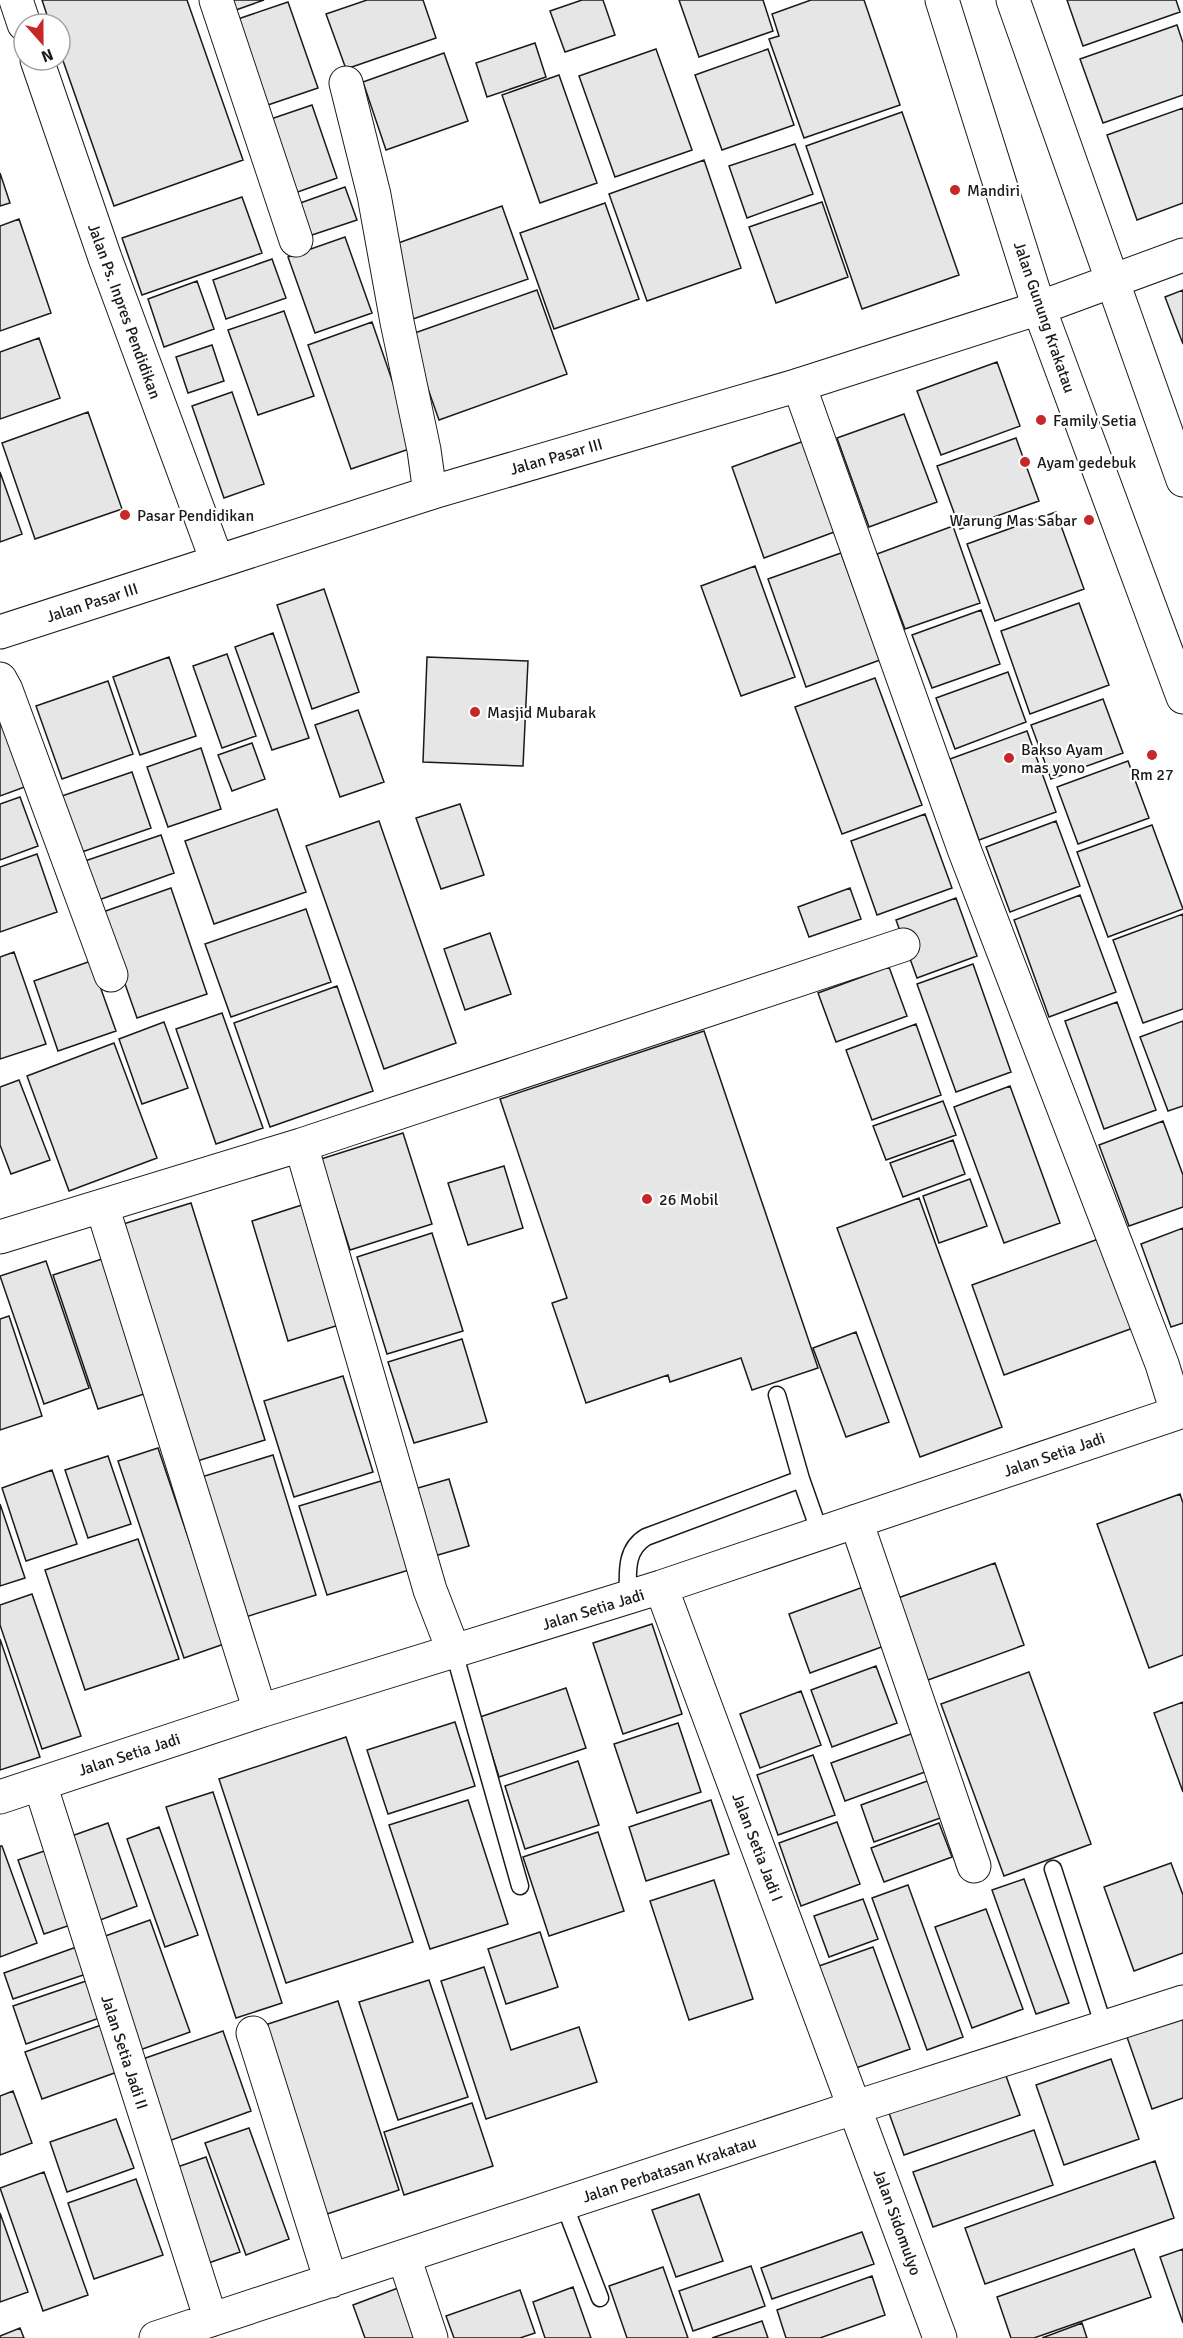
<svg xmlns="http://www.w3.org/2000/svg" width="1183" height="2338" viewBox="0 0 1183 2338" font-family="Signika,sans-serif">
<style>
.building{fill:#e6e6e6;stroke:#1a1a1a;stroke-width:1.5}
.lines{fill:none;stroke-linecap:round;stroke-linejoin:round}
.lane-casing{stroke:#1a1a1a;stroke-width:19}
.street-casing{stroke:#1a1a1a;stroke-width:35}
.secondary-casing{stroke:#1a1a1a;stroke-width:35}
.lane{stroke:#fff;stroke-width:16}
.street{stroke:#fff;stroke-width:33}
.secondary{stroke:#fff;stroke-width:33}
.poi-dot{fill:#c62828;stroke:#fff;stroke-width:2}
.labels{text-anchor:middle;stroke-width:4.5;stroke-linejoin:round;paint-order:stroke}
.poi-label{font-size:16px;fill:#1a1a1a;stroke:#fff;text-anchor:start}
.street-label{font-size:16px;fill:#1a1a1a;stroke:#fff}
</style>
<rect width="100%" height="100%" fill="#fff"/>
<!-- building -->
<path class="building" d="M 42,0 L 187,0 L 243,160 L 114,206 L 60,52 L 60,24 L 50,24 Z
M 232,0 L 264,0 L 236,10 Z
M 367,0 L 423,0 L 436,38 L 346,69 L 326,14 Z
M 582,0 L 603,0 L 615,35 L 565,52 L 550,11 Z
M 679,0 L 763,0 L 773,31 L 699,57 Z
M 811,0 L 864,0 L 900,105 L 804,138 L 769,39 L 779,36 L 772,14 Z
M 1067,0 L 1176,0 L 1180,12 L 1083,46 Z
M 288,2 L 318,88 L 262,107 L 232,21 Z
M 1177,25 L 1183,43 L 1183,95 L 1103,123 L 1080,59 Z
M 535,43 L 546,77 L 487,97 L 476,63 Z
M 656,49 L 692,150 L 615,177 L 579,76 Z
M 768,49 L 794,125 L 722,150 L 695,75 Z
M 444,53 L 468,121 L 386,150 L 363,82 Z
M 559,75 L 597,183 L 540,203 L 502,95 Z
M 312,105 L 337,178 L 292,194 L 265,121 Z
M 1183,108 L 1183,203 L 1137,220 L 1107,135 Z
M 902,112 L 959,275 L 862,309 L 806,146 Z
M 795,144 L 813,194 L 747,218 L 729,166 Z
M 704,160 L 741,268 L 647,301 L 609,194 Z
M 0,173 L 10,203 L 0,206 Z
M 345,187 L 357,220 L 303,238 L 292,206 Z
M 242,197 L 262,253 L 142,295 L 122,238 Z
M 822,202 L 848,277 L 776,303 L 749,227 Z
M 605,203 L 639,299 L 554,329 L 520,233 Z
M 502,206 L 528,279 L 413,319 L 387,247 Z
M 19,219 L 51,313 L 0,331 L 0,226 Z
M 345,237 L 372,313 L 315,333 L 288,257 Z
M 272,259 L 286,298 L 226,319 L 213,280 Z
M 197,281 L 214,329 L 164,347 L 148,299 Z
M 537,290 L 567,374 L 439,420 L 409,335 Z
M 1183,290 L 1183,344 L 1165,297 Z
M 284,311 L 314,396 L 258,415 L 228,330 Z
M 372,322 L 415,447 L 351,469 L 308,345 Z
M 39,338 L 60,398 L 0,419 L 0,352 Z
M 212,345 L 224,381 L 188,393 L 176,357 Z
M 997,362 L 1020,426 L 941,455 L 917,391 Z
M 232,392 L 264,484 L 224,498 L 192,406 Z
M 88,412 L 122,509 L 35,539 L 2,443 Z
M 904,414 L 937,502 L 869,527 L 837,438 Z
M 1016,438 L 1039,501 L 960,529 L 937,466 Z
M 804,441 L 837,531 L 764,558 L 732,467 Z
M 0,472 L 22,534 L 0,542 Z
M 1056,512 L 1084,589 L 995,621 L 967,544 Z
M 953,526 L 980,603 L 905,629 L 877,554 Z
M 841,553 L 880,660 L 806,687 L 768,579 Z
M 755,566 L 795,677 L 741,696 L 701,586 Z
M 324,589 L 359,692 L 312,709 L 277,605 Z
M 1079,603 L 1109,685 L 1030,714 L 1001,631 Z
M 981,610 L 1000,664 L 932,688 L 912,635 Z
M 273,633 L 309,738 L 272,750 L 235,647 Z
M 227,654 L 256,736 L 222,748 L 193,666 Z
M 169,657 L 196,736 L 140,755 L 113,677 Z
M 427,657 L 528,661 L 523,766 L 423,762 Z
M 1008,672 L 1026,722 L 955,749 L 936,698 Z
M 875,678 L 922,805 L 842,834 L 795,707 Z
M 108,681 L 133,754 L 62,779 L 36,706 Z
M 1103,699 L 1123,753 L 1051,779 L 1031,725 Z
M 358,710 L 384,782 L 340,797 L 315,725 Z
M 0,712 L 30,785 L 0,796 Z
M 1027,731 L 1056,812 L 979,840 L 950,759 Z
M 252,743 L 265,779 L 232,791 L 218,755 Z
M 201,748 L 221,809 L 168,827 L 147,767 Z
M 1128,761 L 1149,818 L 1078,844 L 1057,787 Z
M 132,772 L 151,828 L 79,853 L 59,797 Z
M 20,797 L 38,846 L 0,860 L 0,804 Z
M 460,804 L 484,875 L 441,889 L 416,818 Z
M 277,809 L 306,892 L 214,924 L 185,841 Z
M 925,814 L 952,888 L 877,915 L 851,841 Z
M 379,821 L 456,1043 L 384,1069 L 306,846 Z
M 1056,821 L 1080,886 L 1010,912 L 986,847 Z
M 1152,825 L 1183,909 L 1108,937 L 1077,852 Z
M 161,835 L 174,873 L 96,901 L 82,862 Z
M 37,854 L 57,912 L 0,932 L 0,867 Z
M 171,888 L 207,994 L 137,1018 L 100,913 Z
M 850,888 L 861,919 L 809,937 L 798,907 Z
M 1080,895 L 1116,992 L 1049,1017 L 1014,920 Z
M 956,898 L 977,956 L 917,978 L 896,920 Z
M 306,909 L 331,982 L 231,1017 L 205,944 Z
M 1183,914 L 1183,1009 L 1143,1023 L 1113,940 Z
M 490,933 L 511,994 L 465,1010 L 444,949 Z
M 14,952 L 46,1044 L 0,1059 L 0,957 Z
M 91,961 L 116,1031 L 58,1051 L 34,981 Z
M 973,964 L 1011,1072 L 956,1092 L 917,984 Z
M 889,967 L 907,1016 L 836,1042 L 818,993 Z
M 337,986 L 373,1091 L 270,1127 L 234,1023 Z
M 1117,1002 L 1156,1110 L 1104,1129 L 1065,1021 Z
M 222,1013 L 263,1128 L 216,1144 L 176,1029 Z
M 1183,1021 L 1183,1106 L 1168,1111 L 1140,1037 Z
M 164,1022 L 188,1088 L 142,1104 L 119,1039 Z
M 916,1024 L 941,1095 L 872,1120 L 846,1050 Z
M 704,1031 L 818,1368 L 752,1390 L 741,1358 L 670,1382 L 668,1375 L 586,1403 L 552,1303 L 567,1298 L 500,1099 Z
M 114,1043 L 157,1158 L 69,1191 L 27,1076 Z
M 19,1080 L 50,1160 L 11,1174 L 0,1145 L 0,1087 Z
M 1010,1086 L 1060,1223 L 1004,1243 L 954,1107 Z
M 943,1101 L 956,1135 L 886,1160 L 873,1126 Z
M 1163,1121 L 1183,1175 L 1183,1207 L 1129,1226 L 1099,1145 Z
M 403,1133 L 432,1224 L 350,1250 L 321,1159 Z
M 953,1140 L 965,1174 L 903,1197 L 890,1163 Z
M 504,1166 L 523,1228 L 468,1245 L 448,1183 Z
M 970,1179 L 987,1226 L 939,1243 L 923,1196 Z
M 919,1198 L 1002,1427 L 920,1457 L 837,1228 Z
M 191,1203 L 265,1440 L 194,1462 L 120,1225 Z
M 305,1204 L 342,1324 L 288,1341 L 252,1221 Z
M 1183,1228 L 1183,1323 L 1171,1327 L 1141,1244 Z
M 432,1233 L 463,1331 L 387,1354 L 357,1257 Z
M 1101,1238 L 1133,1328 L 1004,1375 L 972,1285 Z
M 102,1259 L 147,1393 L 98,1409 L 53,1275 Z
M 46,1261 L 89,1388 L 44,1404 L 0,1276 Z
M 9,1316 L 42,1416 L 0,1430 L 0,1319 Z
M 856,1332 L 889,1422 L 846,1437 L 813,1348 Z
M 462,1339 L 487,1422 L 414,1443 L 388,1362 Z
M 343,1376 L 373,1472 L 294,1497 L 264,1401 Z
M 158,1448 L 224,1644 L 184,1658 L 118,1461 Z
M 273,1455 L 316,1595 L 239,1619 L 195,1479 Z
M 108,1456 L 131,1524 L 88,1538 L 65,1470 Z
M 52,1470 L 77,1544 L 26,1561 L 2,1488 Z
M 449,1479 L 469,1546 L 431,1557 L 411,1490 Z
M 381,1481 L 409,1570 L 327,1595 L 299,1506 Z
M 1180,1494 L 1183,1503 L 1183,1655 L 1149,1668 L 1097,1524 Z
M 0,1504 L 25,1578 L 0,1586 Z
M 138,1539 L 179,1659 L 85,1690 L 45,1570 Z
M 995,1563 L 1024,1645 L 928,1680 L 898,1598 Z
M 866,1586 L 887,1645 L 810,1673 L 789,1614 Z
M 32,1594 L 81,1736 L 42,1749 L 0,1625 L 0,1605 Z
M 652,1624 L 682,1714 L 623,1734 L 593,1643 Z
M 0,1639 L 40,1757 L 0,1770 Z
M 876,1666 L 897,1723 L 832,1747 L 811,1690 Z
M 1029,1672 L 1091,1844 L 1004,1876 L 941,1704 Z
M 566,1688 L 586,1748 L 499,1777 L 480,1717 Z
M 801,1691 L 821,1745 L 760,1768 L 740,1714 Z
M 1183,1702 L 1183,1792 L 1154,1713 Z
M 455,1722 L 475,1786 L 388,1814 L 367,1750 Z
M 678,1723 L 701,1792 L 637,1813 L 614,1744 Z
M 922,1730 L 936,1768 L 845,1801 L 831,1763 Z
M 346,1737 L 413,1942 L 286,1983 L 219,1779 Z
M 813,1755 L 835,1815 L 778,1835 L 757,1775 Z
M 578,1761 L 599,1825 L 525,1849 L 505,1786 Z
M 930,1780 L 943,1817 L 874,1842 L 861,1805 Z
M 213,1792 L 282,2003 L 236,2018 L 166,1807 Z
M 468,1800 L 508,1924 L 430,1949 L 389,1825 Z
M 711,1800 L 729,1854 L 646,1881 L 629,1827 Z
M 837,1822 L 860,1884 L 801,1906 L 779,1843 Z
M 108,1823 L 137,1906 L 95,1922 L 66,1838 Z
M 939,1823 L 952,1857 L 884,1882 L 871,1848 Z
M 159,1827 L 198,1935 L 165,1947 L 127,1839 Z
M 598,1832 L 624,1911 L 549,1936 L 523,1857 Z
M 0,1846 L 2,1846 L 37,1943 L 0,1957 Z
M 56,1847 L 82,1921 L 44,1934 L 18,1860 Z
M 1171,1863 L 1183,1895 L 1183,1953 L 1134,1971 L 1104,1887 Z
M 1024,1879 L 1069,2003 L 1036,2014 L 992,1890 Z
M 714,1880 L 753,1999 L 689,2020 L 650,1901 Z
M 908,1885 L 963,2037 L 927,2050 L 872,1898 Z
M 863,1899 L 878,1939 L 829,1957 L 814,1916 Z
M 986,1909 L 1023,2009 L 972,2028 L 935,1927 Z
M 150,1920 L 190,2032 L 137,2051 L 97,1939 Z
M 540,1932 L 558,1987 L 506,2004 L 488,1949 Z
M 82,1945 L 92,1972 L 13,1999 L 4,1973 Z
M 873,1947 L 910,2049 L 856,2068 L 819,1966 Z
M 484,1967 L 511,2050 L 579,2027 L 597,2082 L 486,2119 L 441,1981 Z
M 92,1979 L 105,2016 L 26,2044 L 13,2006 Z
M 429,1980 L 468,2097 L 398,2120 L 359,2002 Z
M 338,2001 L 399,2190 L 324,2215 L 262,2026 Z
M 1183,2017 L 1183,2098 L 1152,2109 L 1127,2037 Z
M 104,2024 L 120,2071 L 42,2099 L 25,2052 Z
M 223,2031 L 251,2111 L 166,2142 L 137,2061 Z
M 1111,2059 L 1139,2139 L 1064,2165 L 1036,2085 Z
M 1005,2073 L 1020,2115 L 904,2155 L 889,2113 Z
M 13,2091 L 32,2143 L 0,2155 L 0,2096 Z
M 472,2103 L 493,2166 L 404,2195 L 384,2132 Z
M 116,2119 L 134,2168 L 67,2192 L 50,2142 Z
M 249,2128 L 289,2239 L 246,2255 L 205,2143 Z
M 1034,2130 L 1053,2185 L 933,2227 L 913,2172 Z
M 206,2157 L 240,2252 L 200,2266 L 166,2171 Z
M 1155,2161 L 1174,2218 L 985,2284 L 965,2228 Z
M 44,2172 L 88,2295 L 43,2311 L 0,2188 Z
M 136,2179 L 163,2255 L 94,2279 L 68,2203 Z
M 699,2194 L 723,2261 L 676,2277 L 652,2210 Z
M 0,2213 L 28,2292 L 0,2302 Z
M 862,2232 L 874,2264 L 772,2299 L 761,2268 Z
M 1134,2249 L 1151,2297 L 1034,2338 L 1011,2338 L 997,2297 Z
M 1183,2249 L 1183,2323 L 1160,2257 Z
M 751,2266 L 765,2306 L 693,2331 L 679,2291 Z
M 663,2267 L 688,2338 L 627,2338 L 609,2286 Z
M 872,2276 L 885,2315 L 820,2338 L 786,2338 L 777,2310 Z
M 573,2287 L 591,2338 L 545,2338 L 533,2302 Z
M 398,2288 L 418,2338 L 365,2338 L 353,2305 Z
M 520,2290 L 535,2333 L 520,2338 L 454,2338 L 446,2316 Z
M 762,2321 L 768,2338 L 712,2338 Z
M 1082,2323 L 1087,2338 L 1042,2338 Z
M 20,2328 L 24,2338 L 0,2338 L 0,2336 Z"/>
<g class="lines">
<defs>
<path id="lane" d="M 777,1395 L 801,1479
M 628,1598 C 628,1575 624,1550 646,1537 L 801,1479 L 820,1533
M 454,1652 L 520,1886
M 1053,1869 L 1104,2027
M 564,2204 L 600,2298"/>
<path id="street" d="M 16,0 L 24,24
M 216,0 L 296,240
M 37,60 L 105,258 L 217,561
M 346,83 L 374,195 L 397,322 L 424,450 L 430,493
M 799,385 L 964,849 L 1162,1364 L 1177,1412
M 0,679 L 6,690 L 111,975
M 301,1145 L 430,1590 L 454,1652
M 102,1206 L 260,1711
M 0,1237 L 301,1145 L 903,945
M 856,1521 L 974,1866
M 661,1587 L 940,2338
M 40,1784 L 211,2320
M 0,1797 L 260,1711 L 661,1587 L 1183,1411
M 253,2033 L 331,2281
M 404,2257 L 431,2338
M 156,2338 L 856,2107 L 1183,2002"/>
<path id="secondary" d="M 942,0 L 1039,308 L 1183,697
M 1013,0 L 1183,480
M 0,632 L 430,493 L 799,385 L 1039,308 L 1183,255"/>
</defs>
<!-- lane casing -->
<use href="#lane" class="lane-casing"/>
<!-- street casing -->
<use href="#street" class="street-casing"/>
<!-- secondary casing -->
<use href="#secondary" class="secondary-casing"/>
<!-- lane -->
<use href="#lane" class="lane"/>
<!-- street -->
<use href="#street" class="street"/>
<!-- secondary -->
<use href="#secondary" class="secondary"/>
</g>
<!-- markers -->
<g class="poi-dot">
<circle cx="955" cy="190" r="6"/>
<circle cx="1041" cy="420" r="6"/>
<circle cx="1025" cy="462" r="6"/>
<circle cx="125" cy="515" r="6"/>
<circle cx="1089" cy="520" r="6"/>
<circle cx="475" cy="712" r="6"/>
<circle cx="1152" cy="755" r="6"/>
<circle cx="1009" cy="758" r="6"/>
<circle cx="647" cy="1199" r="6"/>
</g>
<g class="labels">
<!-- poi labels -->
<g class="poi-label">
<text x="967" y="196">Mandiri</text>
<text x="1053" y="426">Family Setia</text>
<text x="1037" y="468">Ayam gedebuk</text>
<text x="137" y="521">Pasar Pendidikan</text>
<text x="1077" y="526" text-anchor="end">Warung Mas Sabar</text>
<text x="487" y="718">Masjid Mubarak</text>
<text x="1021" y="755">Bakso Ayam<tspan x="1021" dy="18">mas yono</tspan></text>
<text x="1152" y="780" text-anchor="middle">Rm 27</text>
<text x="659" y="1205">26 Mobil</text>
</g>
<!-- street labels -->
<g class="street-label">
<text transform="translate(125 311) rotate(70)" y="6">Jalan Ps. Inpres Pendidikan</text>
<text transform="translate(1045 317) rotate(71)" y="6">Jalan Gunung Krakatau</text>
<text transform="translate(556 456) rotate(-16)" y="6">Jalan Pasar III</text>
<text transform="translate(92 602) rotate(-18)" y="6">Jalan Pasar III</text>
<text transform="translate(1054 1454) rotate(-19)" y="6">Jalan Setia Jadi</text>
<text transform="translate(593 1609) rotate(-17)" y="6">Jalan Setia Jadi</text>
<text transform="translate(129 1754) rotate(-18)" y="6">Jalan Setia Jadi</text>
<text transform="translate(758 1847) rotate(69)" y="6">Jalan Setia Jadi I</text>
<text transform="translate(125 2052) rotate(72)" y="6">Jalan Setia Jadi II</text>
<text transform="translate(669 2169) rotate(-18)" y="6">Jalan Perbatasan Krakatau</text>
<text transform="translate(898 2222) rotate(70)" y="6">Jalan Sidomulyo</text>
</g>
</g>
<!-- north arrow -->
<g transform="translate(42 42) rotate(159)"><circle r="28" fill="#ffffff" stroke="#a3a3a3" stroke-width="1.5"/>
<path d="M0-4.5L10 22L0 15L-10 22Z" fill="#c62828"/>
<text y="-9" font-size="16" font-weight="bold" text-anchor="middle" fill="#1a1a1a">N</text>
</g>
</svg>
